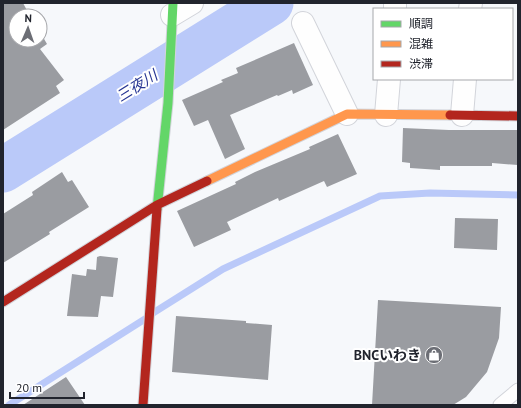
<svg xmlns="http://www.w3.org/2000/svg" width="521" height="408" viewBox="0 0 521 408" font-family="'PT Sans','Noto Sans JP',sans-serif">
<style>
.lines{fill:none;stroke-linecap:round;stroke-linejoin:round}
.stream{stroke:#bac9f9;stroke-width:7}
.river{stroke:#bac9f9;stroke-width:45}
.building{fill:#9a9ca1}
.lane-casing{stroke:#d2d4da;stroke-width:15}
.street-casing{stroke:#d2d4da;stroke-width:24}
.fast-casing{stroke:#d2d4da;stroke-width:11}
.slow-casing{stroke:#d2d4da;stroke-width:11}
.jam-casing{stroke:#d2d4da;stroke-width:11}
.lane{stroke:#fefefe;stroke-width:13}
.street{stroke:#fefefe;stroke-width:22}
.fast{stroke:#63d668;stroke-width:9}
.slow{stroke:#ff974d;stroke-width:9}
.jam{stroke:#b3261e;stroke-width:9}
.labels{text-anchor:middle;stroke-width:4;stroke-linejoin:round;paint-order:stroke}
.poi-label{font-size:14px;font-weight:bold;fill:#21242d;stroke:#fff;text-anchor:end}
.water-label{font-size:15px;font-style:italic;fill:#283794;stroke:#fff}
</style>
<rect width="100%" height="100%" fill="#f6f8fb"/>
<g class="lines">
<!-- stream -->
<path class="stream" d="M 153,313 L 223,269 L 380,196 L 430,193 L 518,195
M 9,405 L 145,319"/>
<!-- river -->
<path class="river" d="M 3,170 L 271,3"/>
</g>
<!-- building -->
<path class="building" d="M 3,3 L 23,3 L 30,16 L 16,16 L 16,40 L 40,40 L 40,32 L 47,44 L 40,49 L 64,80 L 56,86 L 60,93 L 3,130 Z
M 294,43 L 313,85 L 293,94 L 292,90 L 278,96 L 277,95 L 230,115 L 245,149 L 225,159 L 208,120 L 194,126 L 182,100 L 223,82 L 221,80 L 238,73 L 236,68 Z
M 403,128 L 449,130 L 518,130 L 518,165 L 492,163 L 492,166 L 440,166 L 440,170 L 410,168 L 410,163 L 402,162 Z
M 338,134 L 357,174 L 327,187 L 324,181 L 279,201 L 278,198 L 227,222 L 231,230 L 194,247 L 177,211 L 236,184 L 235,182 L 255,172 L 310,149 L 309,147 Z
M 62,172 L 68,182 L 72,180 L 89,207 L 49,232 L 50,234 L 3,263 L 3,214 L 33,195 L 32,192 Z
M 455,218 L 498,219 L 497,250 L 454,248 Z
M 100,256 L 118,258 L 113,297 L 101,296 L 98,317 L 67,316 L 72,274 L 86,276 L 87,269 L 96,270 L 97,257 Z
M 378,300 L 501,307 L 499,338 L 487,372 L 466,397 L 453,405 L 372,405 Z
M 176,316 L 246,321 L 246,323 L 272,325 L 268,380 L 172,372 Z
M 66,377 L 85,405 L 23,405 Z"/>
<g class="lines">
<defs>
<path id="lane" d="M 500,405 L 518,390"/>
<path id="street" d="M 395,9 L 395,3
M 470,9 L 471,3
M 172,15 L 192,3
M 303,23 L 347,114
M 386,115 L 389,79
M 462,115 L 465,79"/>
<path id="fast" d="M 157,209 L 168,103 L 173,3"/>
<path id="slow" d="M 207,181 L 347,114 L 450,115"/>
<path id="jam" d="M 450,115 L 518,116
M 3,302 L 157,205 L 207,181
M 143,405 L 157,209"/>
</defs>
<!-- lane casing -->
<use href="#lane" class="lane-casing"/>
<!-- street casing -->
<use href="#street" class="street-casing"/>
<!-- fast casing -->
<use href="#fast" class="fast-casing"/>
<!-- slow casing -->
<use href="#slow" class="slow-casing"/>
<!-- jam casing -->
<use href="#jam" class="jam-casing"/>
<!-- lane -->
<use href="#lane" class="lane"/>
<!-- street -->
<use href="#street" class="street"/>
<!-- fast -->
<use href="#fast" class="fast"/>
<!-- slow -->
<use href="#slow" class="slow"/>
<!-- jam -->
<use href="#jam" class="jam"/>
</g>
<!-- icons -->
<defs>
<symbol id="shop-disc" viewBox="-11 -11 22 22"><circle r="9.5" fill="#6c6e75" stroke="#fff"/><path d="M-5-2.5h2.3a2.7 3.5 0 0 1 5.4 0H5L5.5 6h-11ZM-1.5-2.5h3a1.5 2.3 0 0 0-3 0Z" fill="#fff"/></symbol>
</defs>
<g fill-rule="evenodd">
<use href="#shop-disc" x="424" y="345" width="20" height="20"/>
</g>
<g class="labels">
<!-- poi labels -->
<g class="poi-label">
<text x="421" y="360">BNCいわき</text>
</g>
<!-- water labels -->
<g class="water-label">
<text transform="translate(137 86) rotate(-32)" y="5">三夜川</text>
</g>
</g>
<!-- border -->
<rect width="521" height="408" fill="none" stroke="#21242d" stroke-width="8"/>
<!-- legend -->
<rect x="373" y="8" width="140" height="72" fill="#ffffff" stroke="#a6a7ab"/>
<rect x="381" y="21" width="20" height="6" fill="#63d668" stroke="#a6a7ab"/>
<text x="409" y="28" font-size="12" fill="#21242d">順調</text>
<rect x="381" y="41" width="20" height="6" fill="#ff974d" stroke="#a6a7ab"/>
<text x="409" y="48" font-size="12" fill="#21242d">混雑</text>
<rect x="381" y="61" width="20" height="6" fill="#b3261e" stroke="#a6a7ab"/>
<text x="409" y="68" font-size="12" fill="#21242d">渋滞</text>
<!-- north arrow -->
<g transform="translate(28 28) rotate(2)"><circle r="19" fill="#ffffff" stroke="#a6a7ab"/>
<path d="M0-3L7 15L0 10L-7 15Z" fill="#6c6e75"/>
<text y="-6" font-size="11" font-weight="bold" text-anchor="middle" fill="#21242d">N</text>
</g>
<!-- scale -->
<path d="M10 392v6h74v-6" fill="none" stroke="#21242d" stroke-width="2"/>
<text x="16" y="392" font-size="12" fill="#21242d" stroke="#ffffff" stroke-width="3" paint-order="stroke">20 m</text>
</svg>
